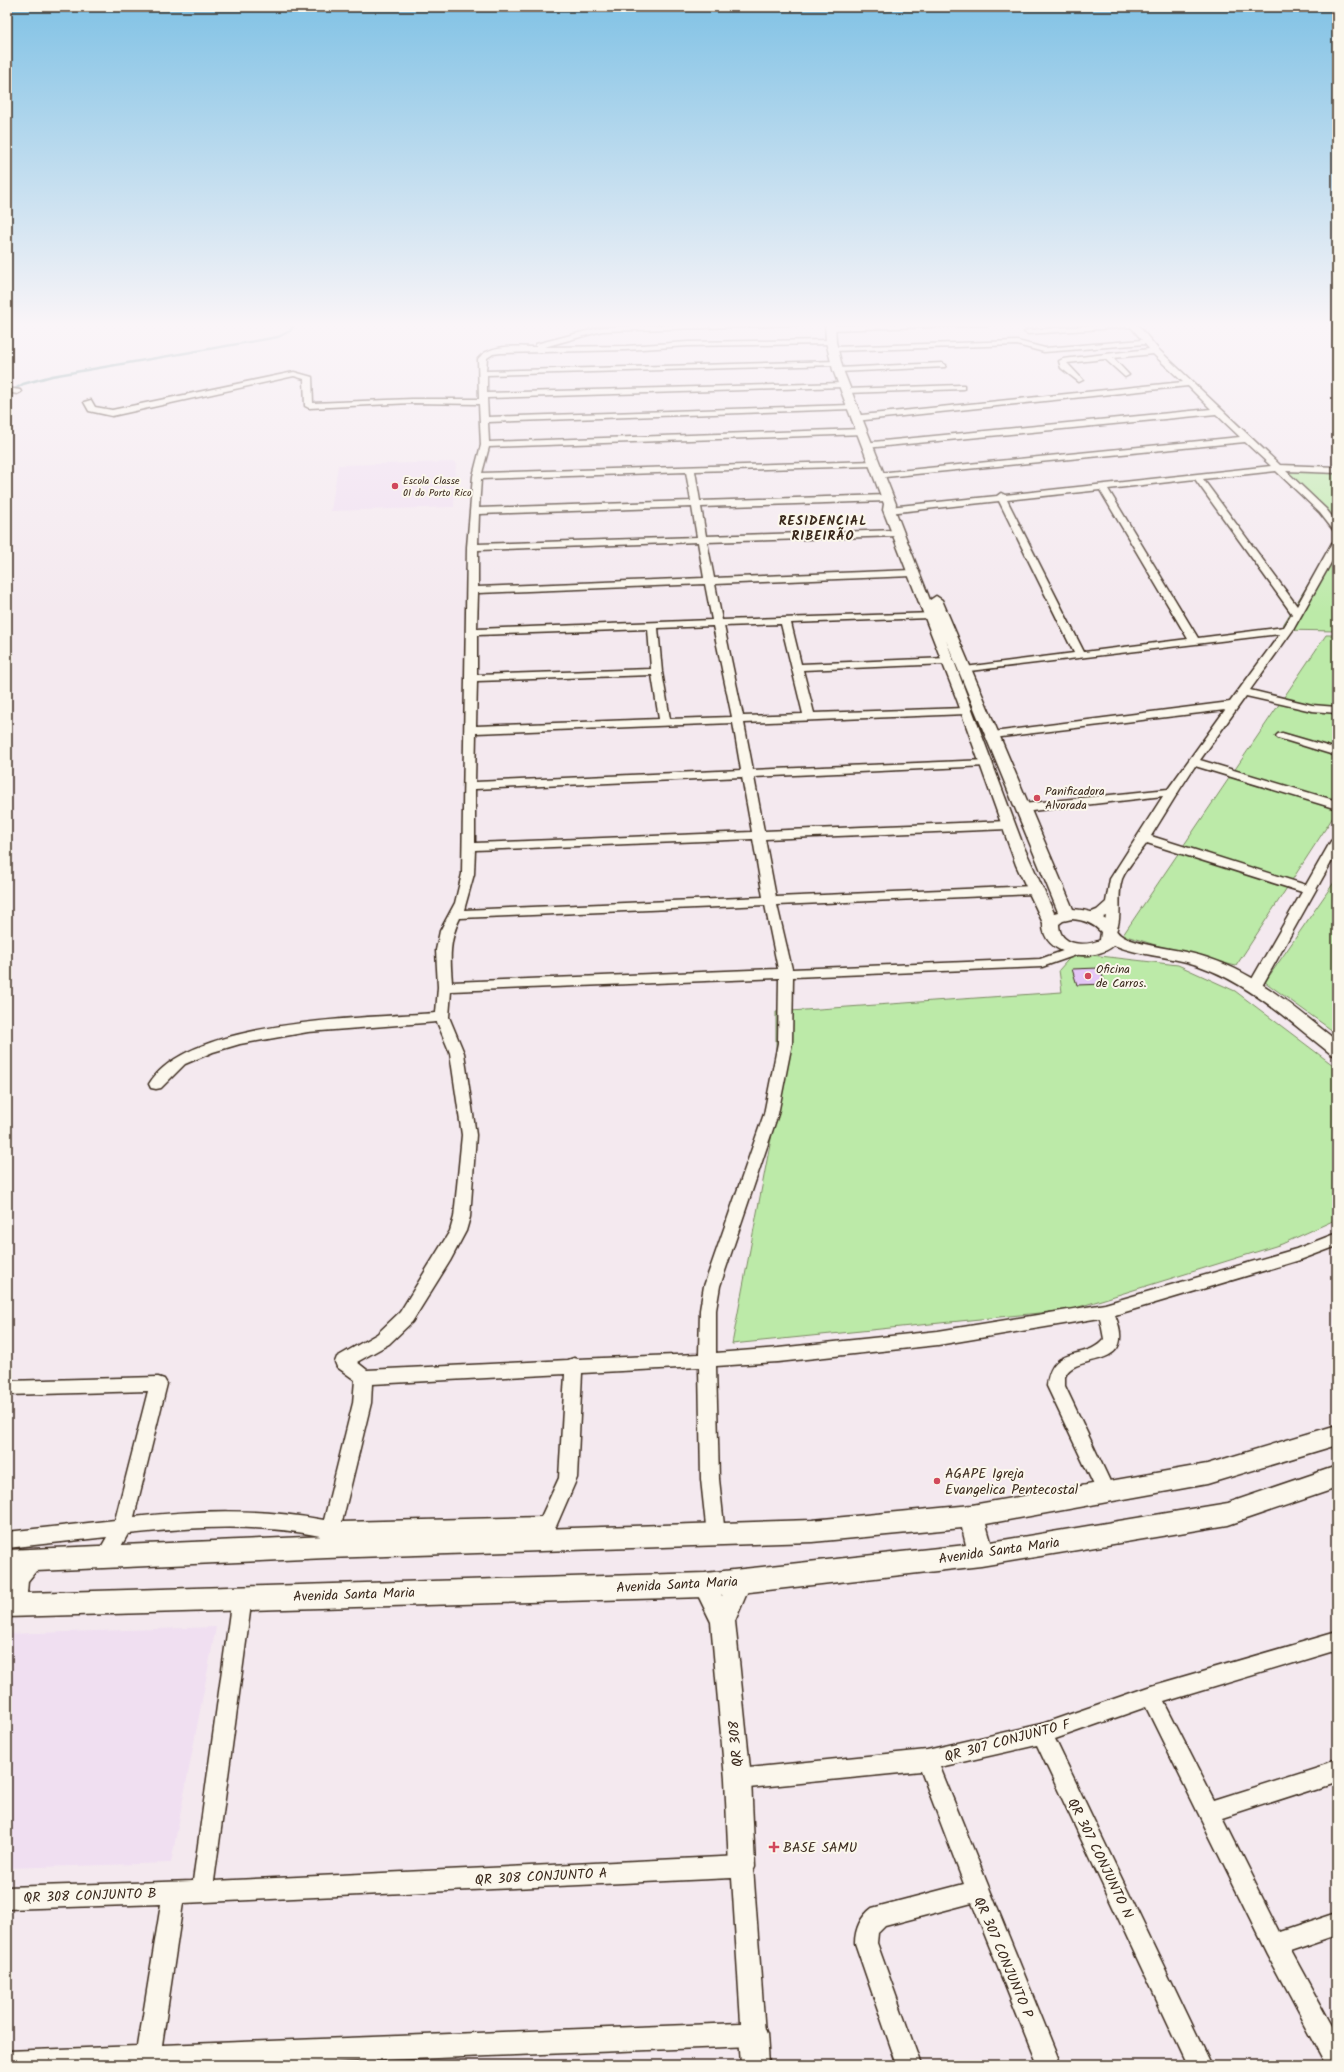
<svg xmlns="http://www.w3.org/2000/svg" width="1344" height="2072" viewBox="0 0 1344 2072" font-family="Kalam,sans-serif">
<style>
.built{fill:#f0dff1}
.green{fill:#bceaa8;stroke:#7c8a63}
.lines{fill:none;stroke-linecap:round;stroke-linejoin:round}
.stream{stroke:#699292;stroke-width:2.5}
.building{fill:#e5c7f6;stroke:#3b2a1e}
.minor-casing{stroke:#3b2a1e;stroke-width:3}
.tertiary-casing{stroke:#3b2a1e;stroke-width:3}
.secondary-casing{stroke:#3b2a1e;stroke-width:3}
.minor{fill:#fbf7ec;fill-rule:evenodd}
.tertiary{fill:#fbf7ec;fill-rule:evenodd}
.secondary{fill:#fbf7ec;fill-rule:evenodd}
.poi-dot{fill:#d1495b;stroke:#fbf7ec;stroke-width:1.5}
.labels{text-anchor:middle;stroke-width:4;stroke-linejoin:round;paint-order:stroke}
.far-poi-label{font-size:10px;fill:#3b2a1e;stroke:#fbf7ec;text-anchor:start}
.poi-label{font-size:12px;fill:#3b2a1e;stroke:#fbf7ec;text-anchor:start}
.far-district-label{font-size:13px;font-weight:bold;letter-spacing:1px;fill:#3b2a1e;stroke:#fbf7ec}
.near-poi-label{font-size:14px;fill:#3b2a1e;stroke:#fbf7ec;text-anchor:start}
.near-street-label{font-size:14px;fill:#3b2a1e;stroke:#fbf7ec}
</style>
<rect width="100%" height="100%" fill="#f4e9ef"/>
<filter id="ink" filterUnits="userSpaceOnUse"><feTurbulence type="fractalNoise" baseFrequency=".025" numOctaves="2"/><feDisplacementMap in="SourceGraphic" scale="8" xChannelSelector="R" yChannelSelector="G"/><feConvolveMatrix kernelMatrix="1 2 1 2 8 2 1 2 1" color-interpolation-filters="sRGB"/></filter>
<g filter="url(#ink)">
<!-- built -->
<path class="built" d="M 456,462 L 454,507 L 331,511 L 338,465 Z
M 216,1627 L 171,1863 L 7,1868 L 7,1634 Z"/>
<!-- green -->
<path class="green" d="M 1276,468 L 1337,471 L 1337,532 Z
M 1337,537 L 1337,631 L 1280,630 Z
M 1326,635 L 1337,635 L 1337,705 L 1332,715 L 1337,716 L 1337,811 L 1236,966 L 1178,952 L 1123,935 Z
M 1337,878 L 1337,1034 L 1265,982 Z
M 1074,953 L 1178,965 L 1235,991 L 1337,1068 L 1337,1219 L 1282,1244 L 1069,1310 L 732,1344 L 776,1113 L 776,1012 L 1062,992 L 1059,970 Z"/>
<g class="lines">
<!-- stream -->
<path class="stream" d="M 7,394 L 23,384 L 52,376 L 278,337 L 290,331 L 295,323"/>
</g>
<!-- building -->
<path class="building" d="M 1099,968 L 1106,984 L 1077,985 L 1072,969 Z"/>
<g class="lines">
<defs>
<path id="minor" d="M 717,323 L 802,323 L 798,325 L 602,331 L 544,347 L 626,346 L 688,342 L 831,340 L 835,342 L 831,344 L 688,346 L 626,350 L 501,353 L 493,354 L 487,358 L 486,371 L 836,361 L 840,363 L 836,365 L 487,375 L 487,393 L 843,383 L 847,385 L 843,387 L 487,398 L 488,417 L 851,405 L 855,407 L 851,409 L 488,422 L 489,442 L 861,429 L 865,432 L 864,434 L 489,447 L 482,473 L 875,461 L 876,463 L 872,466 L 695,471 L 700,501 L 887,495 L 892,498 L 887,501 L 701,507 L 706,536 L 898,530 L 903,533 L 898,536 L 707,542 L 714,578 L 912,570 L 917,573 L 912,576 L 715,584 L 722,620 L 934,613 L 935,615 L 930,618 L 791,623 L 801,664 L 947,658 L 952,661 L 947,664 L 803,670 L 814,713 L 966,708 L 972,711 L 966,714 L 744,723 L 753,770 L 987,760 L 993,763 L 987,766 L 754,777 L 764,831 L 1008,821 L 1014,825 L 1008,829 L 765,839 L 776,897 L 1033,886 L 1039,890 L 1033,894 L 777,905 L 792,969 L 1040,959 L 1077,946 L 1082,947 L 1084,950 L 1082,953 L 1042,967 L 793,977 L 792,1043 L 778,1114 L 720,1286 L 716,1310 L 716,1353 L 778,1348 L 938,1331 L 1105,1304 L 1296,1249 L 1337,1233 L 1337,1246 L 1300,1260 L 1115,1315 C 1139,1373 1073,1351 1065,1377 C 1065,1379 1065,1383 1065,1386 L 1115,1492 L 1112,1498 L 1106,1500 L 1100,1498 L 1047,1386 C 1051,1343 1086,1362 1104,1339 L 1100,1318 L 938,1345 L 778,1362 L 716,1366 L 719,1479 L 725,1535 L 723,1541 L 716,1543 L 709,1541 L 707,1535 L 701,1479 L 699,1367 L 582,1373 L 577,1478 L 554,1531 L 547,1533 L 338,1538 L 334,1553 L 327,1555 L 320,1553 L 318,1547 L 320,1536 C 256,1523 193,1527 128,1534 L 111,1564 L 104,1566 L 97,1564 L 95,1558 L 107,1537 L 7,1548 L 7,1532 L 115,1520 L 148,1391 L 7,1395 L 7,1381 L 158,1377 L 164,1379 L 167,1384 L 134,1517 C 198,1510 260,1508 324,1520 L 353,1403 L 355,1380 L 337,1367 L 335,1362 L 337,1357 L 377,1334 L 400,1312 L 450,1231 L 454,1217 L 462,1135 L 450,1053 L 437,1022 L 308,1032 L 240,1044 L 213,1052 L 185,1064 L 161,1088 L 156,1089 L 151,1088 L 149,1084 C 188,1019 366,1018 436,1013 L 438,987 L 436,950 L 440,931 L 455,903 L 462,874 L 467,547 L 473,476 L 481,445 L 479,404 L 412,403 L 309,408 L 305,406 L 304,379 L 294,376 L 112,416 L 89,411 L 84,402 L 91,400 L 95,407 L 112,410 L 294,372 L 312,377 L 313,403 L 412,399 L 479,399 L 478,359 C 490,343 518,347 536,347 L 536,344 L 602,327 ZM 686,472 L 691,501 L 479,508 L 481,479 ZM 692,507 L 697,537 L 478,544 L 479,514 ZM 698,542 L 704,578 L 478,587 L 478,550 ZM 705,584 L 712,620 L 477,629 L 478,593 ZM 781,624 L 803,714 L 743,716 L 724,626 ZM 713,626 L 732,717 L 670,719 L 662,672 L 658,628 ZM 648,629 L 651,669 L 477,675 L 477,635 ZM 652,675 L 659,719 L 476,726 L 477,681 ZM 733,723 L 741,770 L 475,782 L 476,733 ZM 742,777 L 752,832 L 475,843 L 475,789 ZM 753,839 L 763,897 L 464,910 L 474,874 L 475,850 ZM 765,905 L 778,969 L 452,982 C 450,958 449,940 460,918 ZM 779,978 L 778,1043 L 764,1114 L 704,1286 L 700,1310 L 699,1354 L 578,1359 L 574,1358 L 568,1360 L 367,1370 L 357,1362 L 389,1344 L 412,1322 L 450,1261 L 466,1231 L 470,1217 L 476,1135 L 464,1053 L 449,1017 L 451,991 ZM 565,1374 L 559,1478 L 541,1517 L 342,1522 L 371,1403 L 372,1384 Z
M 909,323 L 992,323 L 988,325 L 830,330 L 826,328 L 830,326 Z
M 1126,323 L 1136,323 L 1158,349 L 1280,465 L 1337,467 L 1337,473 L 1286,471 L 1326,509 L 1337,523 L 1337,532 L 1334,531 L 1320,513 L 1276,471 L 1203,479 L 1297,606 L 1332,543 L 1337,540 L 1337,552 L 1293,630 L 1250,690 L 1312,705 L 1337,707 L 1337,713 L 1312,711 L 1246,696 L 1200,760 L 1337,801 L 1337,809 L 1195,766 L 1180,789 L 1151,836 L 1306,885 L 1331,841 L 1337,837 L 1337,852 L 1262,986 L 1260,989 L 1250,989 L 1248,986 L 1302,892 L 1147,843 C 1139,854 1127,867 1122,879 C 1116,897 1124,919 1114,935 L 1104,935 L 1102,932 L 1106,916 L 1092,921 L 1086,917 L 1087,914 L 1097,910 L 1106,902 L 1110,879 L 1163,796 L 1023,812 L 1017,808 L 1023,804 L 1168,789 L 1225,710 L 993,738 L 987,735 L 993,732 L 1230,702 L 1280,634 L 961,672 L 960,670 L 965,667 L 1074,653 L 999,501 L 889,513 L 884,510 L 889,507 L 997,496 L 1001,493 L 1005,495 L 1271,466 L 1245,442 L 875,478 L 874,476 L 878,473 L 1240,437 L 1216,414 L 866,448 L 863,447 L 863,443 L 1211,409 L 1188,386 L 855,421 L 852,420 L 852,416 L 1183,382 L 1153,354 L 1113,358 L 1129,375 L 1125,377 L 1105,359 L 1067,363 L 1083,380 L 1079,382 L 1061,368 L 1059,361 L 1063,359 L 1149,349 L 1145,344 L 1044,352 L 1017,345 L 833,351 L 829,349 L 833,347 L 1017,341 L 1045,348 L 1142,340 L 1131,327 L 1028,334 L 1024,332 L 1028,330 ZM 1195,479 L 1292,614 L 1284,627 L 1198,638 L 1108,489 ZM 1100,490 L 1188,639 L 1084,652 L 1007,500 Z
M 942,363 L 946,365 L 945,367 L 838,372 L 834,370 L 838,368 Z
M 961,385 L 964,385 L 964,389 L 846,393 L 842,391 L 846,389 Z
M 7,388 L 20,390 L 21,392 L 17,394 L 7,392 Z
M 1282,733 L 1337,749 L 1337,756 L 1278,738 L 1276,736 L 1278,734 Z
M 242,1588 L 249,1591 L 252,1597 L 214,1881 L 742,1856 L 750,1859 L 753,1867 L 765,2034 L 761,2042 L 753,2046 L 255,2065 L 7,2065 L 7,2051 L 138,2046 L 161,1904 L 7,1909 L 7,1887 L 193,1881 L 232,1597 L 235,1591 ZM 732,1878 L 741,2023 L 162,2045 L 183,1903 Z
M 1337,1632 L 1337,1650 L 1164,1702 L 1214,1800 L 1337,1761 L 1337,1781 L 1223,1818 L 1280,1932 L 1337,1913 L 1337,1935 L 1290,1951 L 1337,2037 L 1337,2065 L 1327,2065 L 1267,1953 L 1146,1707 L 1055,1739 L 1211,2065 L 1187,2065 L 1037,1745 L 940,1767 L 1061,2065 L 1037,2065 L 972,1903 L 885,1926 L 878,1933 L 877,1943 L 921,2065 L 897,2065 L 855,1943 C 855,1929 861,1916 872,1908 L 964,1884 L 921,1771 L 738,1789 L 731,1786 L 728,1779 L 731,1772 L 738,1769 L 927,1750 L 1042,1724 L 1151,1686 Z"/>
<path id="tertiary" d="M 825,323 L 835,323 L 836,342 L 843,370 L 896,504 L 895,510 L 930,600 L 936,596 L 942,600 L 1073,909 C 1084,910 1098,912 1107,920 C 1119,929 1113,934 1131,940 C 1156,949 1183,949 1208,958 C 1258,974 1296,1009 1337,1041 L 1337,1056 L 1331,1054 C 1289,1021 1249,983 1197,965 C 1170,956 1140,956 1114,945 C 1094,964 1041,956 1043,923 L 1016,865 L 957,700 L 883,510 L 884,504 L 833,370 L 826,342 ZM 946,640 L 1058,912 L 1054,913 L 1023,845 ZM 1072,919 C 1084,920 1093,923 1101,932 L 1100,940 C 1085,947 1059,946 1059,924 L 1063,921 Z
M 740,1571 L 748,1574 L 752,1581 L 735,1621 L 751,1779 L 755,1867 L 751,1876 L 742,1880 L 733,1876 L 729,1867 L 725,1779 L 711,1622 L 693,1585 L 697,1578 L 705,1575 L 713,1578 L 722,1596 L 732,1574 Z
M 753,2020 L 763,2024 L 767,2034 L 769,2065 L 741,2065 L 739,2034 L 743,2024 Z"/>
<path id="secondary" d="M 1337,1425 L 1337,1445 L 1207,1484 L 986,1524 L 991,1542 L 1228,1503 L 1337,1466 L 1337,1488 L 1228,1525 L 981,1566 L 705,1597 L 7,1617 L 7,1550 L 327,1536 L 812,1520 L 972,1505 L 1207,1464 ZM 962,1528 L 966,1545 L 705,1573 L 27,1593 L 28,1581 L 36,1571 L 327,1558 L 812,1542 Z"/>
</defs>
<!-- minor casing -->
<use href="#minor" class="minor-casing"/>
<!-- tertiary casing -->
<use href="#tertiary" class="tertiary-casing"/>
<!-- secondary casing -->
<use href="#secondary" class="secondary-casing"/>
<!-- minor -->
<use href="#minor" class="minor"/>
<!-- tertiary -->
<use href="#tertiary" class="tertiary"/>
<!-- secondary -->
<use href="#secondary" class="secondary"/>
</g>
</g>
<!-- sky -->
<linearGradient id="sky" x2="0" y2="1"><stop stop-color="#81c2e5"/><stop offset="0.53" stop-color="#faf5f8"/><stop offset="1" stop-color="#faf5f8" stop-opacity="0"/></linearGradient>
<rect width="1344" height="613" fill="url(#sky)"/>
<!-- markers -->
<g class="poi-dot">
<circle cx="395" cy="486" r="4"/>
<circle cx="1037" cy="798" r="4"/>
<circle cx="1088" cy="976" r="4"/>
<circle cx="937" cy="1481" r="4"/>
<path d="M772 1841h4v4h4v4h-4v4h-4v-4h-4v-4h4z"/>
</g>
<g class="labels">
<!-- far-poi labels -->
<g class="far-poi-label">
<text x="403" y="484">Escola Classe<tspan x="403" dy="12">01 do Porto Rico</tspan></text>
</g>
<!-- poi labels -->
<g class="poi-label">
<text x="1045" y="795">Panificadora<tspan x="1045" dy="14">Alvorada</tspan></text>
<text x="1096" y="973">Oficina<tspan x="1096" dy="14">de Carros.</tspan></text>
</g>
<!-- far-district labels -->
<g class="far-district-label">
<text x="823" y="525">RESIDENCIAL<tspan x="823" dy="15">RIBEIRÃO</tspan></text>
</g>
<!-- near-poi labels -->
<g class="near-poi-label">
<text x="945" y="1478">AGAPE Igreja<tspan x="945" dy="16">Evangelica Pentecostal</tspan></text>
<text x="783" y="1852">BASE SAMU</text>
</g>
<!-- near-street labels -->
<g class="near-street-label">
<text transform="translate(999 1550) rotate(-8)" y="5">Avenida Santa Maria</text>
<text transform="translate(677 1584) rotate(-3)" y="5">Avenida Santa Maria</text>
<text transform="translate(354 1594) rotate(-2)" y="5">Avenida Santa Maria</text>
<text transform="translate(1007 1740) rotate(-15)" y="5">QR 307 CONJUNTO F</text>
<text transform="translate(735 1744) rotate(-95)" y="5">QR 308</text>
<text transform="translate(1101 1858) rotate(64)" y="5">QR 307 CONJUNTO N</text>
<text transform="translate(541 1876) rotate(-3)" y="5">QR 308 CONJUNTO A</text>
<text transform="translate(90 1895) rotate(-2)" y="5">QR 308 CONJUNTO B</text>
<text transform="translate(1004 1957) rotate(67)" y="5">QR 307 CONJUNTO P</text>
</g>
</g>
<!-- margin -->
<rect width="1344" height="2072" fill="none" stroke="#fbf7ec" stroke-width="24"/>
<rect x="12" y="12" width="1320" height="2048" fill="none" stroke="#3b2a1e" stroke-width="1.5" filter="url(#ink)"/>
</svg>
